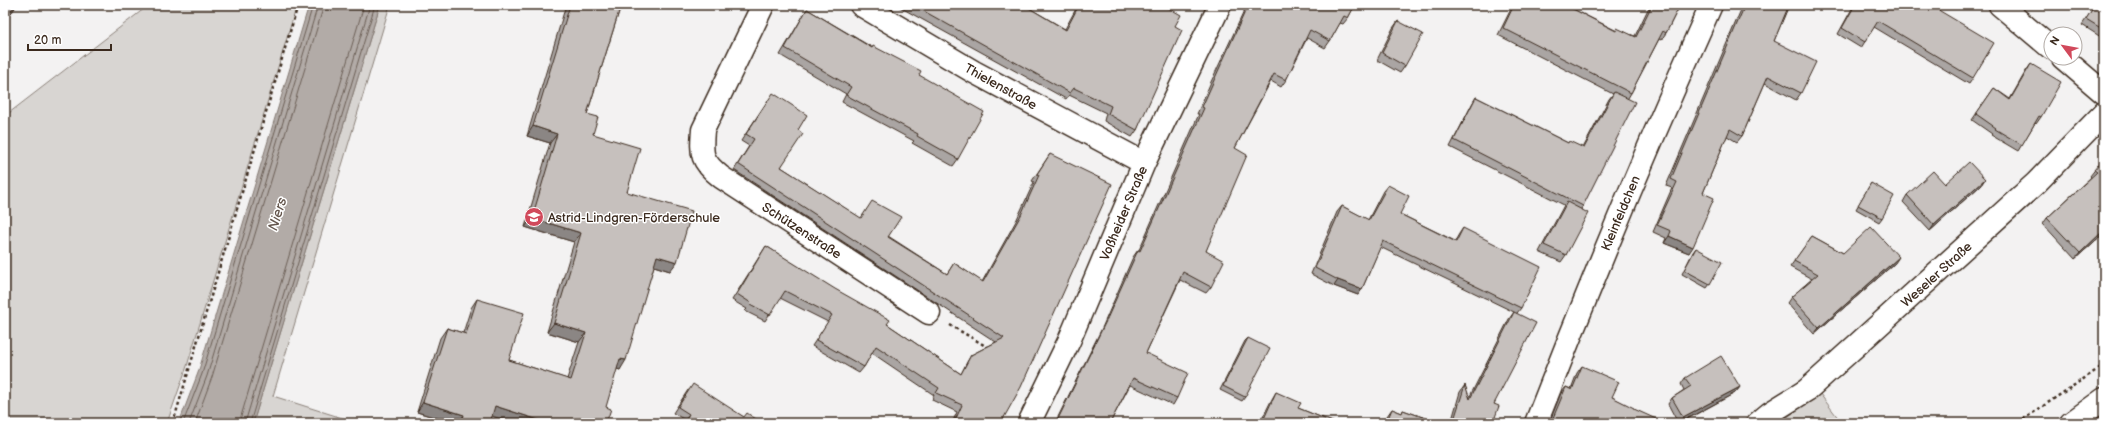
<svg xmlns="http://www.w3.org/2000/svg" width="2109" height="428" viewBox="0 0 2109 428" font-family="'Balsamiq Sans',sans-serif">
<style>
.green{fill:#d8d5d2;stroke:#8a8078}
.water{fill:#b2aba7;stroke:#827770}
.lines{fill:none;stroke-linecap:round;stroke-linejoin:round}
.shore{stroke:#6b5e55;stroke-width:1}
.street-casing{stroke:#3b2a1e;stroke-width:25}
.secondary-casing{stroke:#3b2a1e;stroke-width:25}
.path{stroke:#3b2a1e;stroke-width:2.5;stroke-dasharray:3 3;stroke-linecap:butt}
.street{stroke:#fff;stroke-width:22}
.secondary{stroke:#fff;stroke-width:22}
.wall{fill:#aaa5a3;stroke:#3b2a1e}
.shaded-wall{fill:#8b8684;stroke:#3b2a1e}
.building{fill:#c6c0bd;stroke:#3b2a1e}
.labels{text-anchor:middle;stroke-width:3;stroke-linejoin:round;paint-order:stroke}
.street-label{font-size:13px;fill:#3b2a1e;stroke:#fff}
.poi-label{font-size:13px;fill:#3b2a1e;stroke:#fff;text-anchor:start}
.water-label{font-size:14px;font-style:italic;fill:#65574e;stroke:#fff}
</style>
<rect width="100%" height="100%" fill="#f3f2f2"/>
<filter id="ink" filterUnits="userSpaceOnUse"><feTurbulence type="fractalNoise" baseFrequency=".025" numOctaves="2"/><feDisplacementMap in="SourceGraphic" scale="8" xChannelSelector="R" yChannelSelector="G"/><feConvolveMatrix kernelMatrix="1 2 1 2 8 2 1 2 1" color-interpolation-filters="sRGB"/></filter>
<g filter="url(#ink)">
<!-- green -->
<path class="green" d="M 149,5 L 297,5 L 187,366 L 167,423 L 5,423 L 5,116 Z
M 380,5 L 390,5 L 273,396 L 358,423 L 253,423 Z
M 1820,394 L 1842,423 L 1779,423 Z"/>
<!-- water -->
<path class="water" d="M 309,5 L 380,5 L 253,423 L 179,423 L 198,373 Z"/>
<g class="lines">
<!-- shore -->
<path class="shore" d="M 183,423 L 202,374 L 313,5
M 189,423 L 207,376 L 318,5
M 195,423 L 212,377 L 324,5
M 239,423 L 364,5
M 245,423 L 370,5
M 250,423 L 375,5"/>
<defs>
<path id="street" d="M 763,5 L 703,130 C 701,155 701,161 721,177 L 929,313
M 861,5 L 974,72 L 1144,163
M 2000,5 L 2051,48
M 2063,58 L 2104,93
M 1029,423 L 1069,341 L 1144,163 L 1220,5
M 1536,423 C 1591,282 1649,143 1711,5
M 1758,423 L 1770,413 L 1807,390 L 2036,183 L 2104,113"/>
<path id="secondary" d="M 2071,423 L 2104,399"/>
</defs>
<!-- street casing -->
<use href="#street" class="street-casing"/>
<!-- secondary casing -->
<use href="#secondary" class="secondary-casing"/>
<!-- path -->
<path class="path" d="M 950,325 L 989,348
M 173,423 L 298,5
M 2018,423 L 2104,365"/>
<!-- street -->
<use href="#street" class="street"/>
<!-- secondary -->
<use href="#secondary" class="secondary"/>
</g>
<!-- wall -->
<path class="wall" d="M 566,5 L 621,5 L 587,114 L 593,134 L 627,192 L 670,271 L 654,266 L 620,370 L 617,369 L 512,423 L 492,416 L 490,423 L 453,423 L 417,412 L 440,338 L 447,328 L 463,333 L 471,308 L 477,299 L 509,360 L 567,379 L 579,342 L 547,332 L 574,242 L 525,227 L 550,143 L 527,136 Z
M 896,5 L 1024,5 L 1065,29 L 1078,5 L 1166,5 L 1165,6 L 1175,26 L 1137,130 L 1132,137 L 1104,121 L 1106,113 L 1069,95 L 1066,99 Z
M 1247,5 L 1355,5 L 1348,18 L 1343,24 L 1340,23 L 1330,41 L 1325,48 L 1307,38 L 1286,80 L 1281,87 L 1271,81 L 1235,148 L 1206,251 L 1211,287 L 1206,293 L 1180,280 L 1146,353 L 1177,398 L 1173,405 L 1130,385 L 1110,423 L 1055,423 L 1102,328 L 1133,257 L 1138,250 L 1139,250 L 1199,114 L 1197,114 L 1210,84 Z
M 1513,5 L 1565,5 L 1615,30 L 1635,36 L 1650,5 L 1680,5 L 1666,33 L 1661,40 L 1659,39 L 1631,93 L 1628,98 L 1583,206 L 1581,209 L 1566,255 L 1561,262 L 1539,252 L 1562,209 L 1564,205 L 1450,147 L 1472,104 L 1476,97 L 1568,143 L 1583,148 L 1609,99 L 1613,94 L 1498,35 Z
M 1743,5 L 1789,5 L 1774,41 L 1801,93 L 1796,100 L 1765,83 L 1742,136 L 1737,142 L 1727,136 L 1703,193 L 1689,253 L 1664,243 L 1666,238 L 1653,232 L 1672,188 L 1666,186 Z
M 1854,5 L 1930,5 L 1973,78 L 1969,84 L 1874,27 L 1861,48 L 1838,34 Z
M 2090,5 L 2104,5 L 2104,39 L 2082,25 L 2094,7 Z
M 807,9 L 919,75 L 958,159 L 953,166 L 912,143 L 914,141 L 842,102 L 846,94 L 780,55 L 803,16 Z
M 1398,21 L 1405,66 L 1400,73 L 1377,60 L 1393,28 Z
M 2031,64 L 2041,117 L 2036,124 L 2035,123 L 2018,151 L 1991,135 L 1992,134 L 1972,120 L 1994,88 L 2010,99 L 2026,71 Z
M 768,100 L 798,130 L 781,167 L 947,274 L 954,263 L 982,282 L 1016,221 L 1034,182 L 1032,181 L 1050,154 L 1002,421 L 1005,423 L 952,423 L 957,412 L 932,400 L 934,395 L 872,353 L 864,367 L 859,373 L 812,346 L 828,322 L 780,298 L 765,321 L 745,311 L 747,309 L 732,300 L 766,246 L 887,324 L 961,374 L 967,362 L 971,355 L 996,342 L 734,170 L 749,146 L 741,141 Z
M 2104,158 L 2104,233 L 2075,259 L 2043,224 L 2047,218 L 2091,177 L 2090,176 Z
M 1985,179 L 1981,185 L 1930,231 L 1903,202 L 1907,195 L 1945,184 Z
M 1871,183 L 1882,218 L 1879,222 L 1856,209 Z
M 1388,185 L 1400,214 L 1455,241 L 1459,234 L 1463,228 L 1521,308 L 1517,313 L 1494,404 L 1493,423 L 1451,423 L 1460,392 L 1465,385 L 1469,398 L 1509,319 L 1514,312 L 1380,247 L 1362,289 L 1358,295 L 1334,286 L 1311,274 L 1337,212 L 1342,206 L 1368,220 L 1383,191 Z
M 1812,236 L 1843,253 L 1895,263 L 1814,334 L 1787,303 L 1791,297 L 1812,279 L 1790,267 Z
M 1696,248 L 1710,284 L 1707,288 L 1682,274 L 1693,252 Z
M 1248,338 L 1245,397 L 1242,401 L 1220,390 L 1245,341 Z
M 1582,366 L 1612,397 L 1634,409 L 1654,423 L 1549,423 L 1561,393 L 1566,387 L 1571,389 L 1577,373 Z
M 1685,378 L 1740,387 L 1735,393 L 1680,423 L 1678,423 L 1668,404 L 1672,398 L 1684,390 L 1681,384 Z
M 688,390 L 744,417 L 762,423 L 683,423 L 685,420 L 673,413 Z
M 1276,392 L 1298,408 L 1335,423 L 1260,423 L 1272,399 Z
M 1392,409 L 1402,413 L 1403,410 L 1439,423 L 1384,423 L 1387,416 Z"/>
<!-- shaded-wall -->
<path class="shaded-wall" d="M 17,5 L 12,12 L 5,18 L 5,15 Z
M 533,126 L 557,134 L 550,143 L 527,136 Z
M 1985,179 L 1981,185 L 1930,231 L 1934,225 Z
M 532,218 L 581,233 L 574,242 L 525,227 Z
M 2104,230 L 2104,233 L 2075,259 L 2080,253 Z
M 1669,236 L 1693,247 L 1689,253 L 1664,243 Z
M 657,256 L 677,262 L 670,271 L 651,265 Z
M 1899,257 L 1895,263 L 1814,334 L 1819,328 Z
M 1338,280 L 1362,289 L 1358,295 L 1334,286 Z
M 554,323 L 586,333 L 579,342 L 547,332 Z
M 620,359 L 626,360 L 620,370 L 614,368 Z
M 1740,387 L 1735,393 L 1679,423 L 1683,417 Z
M 423,402 L 464,415 L 459,423 L 453,423 L 417,412 Z
M 495,406 L 548,423 L 512,423 L 489,415 Z"/>
<!-- building -->
<path class="building" d="M 5,5 L 17,5 L 5,15 Z
M 570,5 L 621,5 L 587,114 L 598,117 L 593,134 L 640,148 L 627,192 L 692,211 L 677,262 L 657,256 L 626,360 L 620,359 L 606,407 L 611,409 L 606,423 L 548,423 L 495,406 L 490,423 L 462,423 L 464,415 L 423,402 L 447,328 L 466,334 L 477,299 L 524,313 L 509,360 L 571,380 L 586,333 L 554,323 L 581,233 L 532,218 L 557,134 L 533,126 Z
M 913,5 L 1024,5 L 1066,30 L 1079,5 L 1166,5 L 1165,6 L 1181,15 L 1175,26 L 1182,30 L 1137,130 L 1108,114 L 1111,106 L 1074,88 L 1070,93 Z
M 1248,5 L 1355,5 L 1348,18 L 1344,16 L 1330,41 L 1310,30 L 1286,80 L 1274,74 L 1235,148 L 1247,155 L 1206,251 L 1224,261 L 1211,287 L 1183,272 L 1146,353 L 1188,373 L 1177,398 L 1133,378 L 1110,423 L 1056,423 L 1106,321 L 1138,250 L 1140,251 L 1204,108 L 1202,107 L 1215,78 Z
M 1514,5 L 1565,5 L 1616,31 L 1617,28 L 1636,37 L 1652,5 L 1680,5 L 1666,33 L 1663,31 L 1631,93 L 1503,28 Z
M 1745,5 L 1789,5 L 1774,41 L 1816,62 L 1801,93 L 1768,76 L 1742,136 L 1730,129 L 1703,193 L 1714,198 L 1693,247 L 1669,236 L 1671,231 L 1657,225 L 1677,182 L 1671,179 Z
M 1855,5 L 1930,5 L 1994,43 L 1973,78 L 1878,21 L 1865,42 L 1842,28 Z
M 2095,5 L 2104,5 L 2104,30 L 2086,19 Z
M 807,9 L 872,48 L 873,46 L 921,71 L 919,75 L 984,112 L 958,159 L 917,136 L 918,134 L 846,95 L 851,87 L 785,48 Z
M 1398,21 L 1423,34 L 1405,66 L 1382,53 Z
M 2031,64 L 2061,82 L 2041,117 L 2039,116 L 2022,145 L 1995,129 L 1996,128 L 1976,114 L 1994,88 L 2010,100 Z
M 1614,92 L 1635,102 L 1583,206 L 1454,140 L 1476,97 L 1568,143 L 1569,141 L 1584,148 Z
M 773,93 L 807,115 L 798,130 L 803,134 L 781,167 L 861,218 L 872,201 L 901,217 L 888,237 L 947,274 L 954,263 L 983,282 L 1021,215 L 1039,175 L 1037,174 L 1050,154 L 1112,184 L 1021,387 L 1002,421 L 1005,423 L 954,423 L 962,405 L 936,393 L 939,388 L 876,346 L 864,367 L 816,340 L 832,315 L 785,291 L 770,315 L 750,304 L 751,303 L 737,294 L 766,246 L 835,289 L 890,320 L 887,324 L 961,374 L 971,355 L 1004,338 L 738,164 L 754,139 L 746,134 Z
M 2104,158 L 2104,230 L 2080,253 L 2047,218 L 2097,172 L 2094,170 Z
M 1969,162 L 1985,179 L 1934,225 L 1907,195 L 1933,171 L 1945,184 Z
M 1871,183 L 1894,196 L 1882,218 L 1858,205 Z
M 1388,185 L 1409,196 L 1400,214 L 1456,242 L 1463,228 L 1541,267 L 1521,308 L 1383,241 L 1362,289 L 1338,280 L 1315,268 L 1342,206 L 1369,220 Z
M 1567,202 L 1588,213 L 1566,255 L 1544,245 Z
M 1871,227 L 1899,257 L 1819,328 L 1791,297 L 1818,274 L 1794,261 L 1812,236 L 1843,253 Z
M 1696,248 L 1722,262 L 1710,284 L 1684,270 Z
M 1514,312 L 1536,323 L 1494,404 L 1499,406 L 1493,423 L 1453,423 L 1465,385 L 1470,399 Z
M 1248,338 L 1270,349 L 1245,397 L 1223,386 Z
M 1721,356 L 1740,387 L 1683,417 L 1672,398 L 1691,386 L 1685,378 Z
M 1582,366 L 1619,382 L 1612,397 L 1634,408 L 1634,409 L 1656,419 L 1654,423 L 1565,423 L 1553,418 L 1566,387 L 1572,390 Z
M 693,384 L 744,417 L 747,413 L 762,423 L 684,423 L 689,414 L 678,407 Z
M 1276,392 L 1301,403 L 1298,408 L 1335,423 L 1262,423 Z
M 1392,409 L 1402,413 L 1403,410 L 1439,423 L 1386,423 Z"/>
</g>
<!-- icons -->
<defs>
<symbol id="school-disc" viewBox="-11 -11 22 22"><circle r="9.5" fill="#d1495b" stroke="#fff"/><path d="M0-5L7-2L0 1L-7-2ZM-4 1L0 2.5L4 1V4Q0 6-4 4Z" fill="#fff"/></symbol>
</defs>
<g fill-rule="evenodd">
<use href="#school-disc" x="523" y="206" width="22" height="22"/>
</g>
<g class="labels">
<!-- street labels -->
<g class="street-label">
<text transform="translate(1001 86) rotate(29)" y="5">Thielenstraße</text>
<text transform="translate(1123 213) rotate(-67)" y="5">Voßheider Straße</text>
<text transform="translate(1620 213) rotate(-67)" y="5">Kleinfeldchen</text>
<text transform="translate(802 230) rotate(33)" y="5">Schützenstraße</text>
<text transform="translate(1936 274) rotate(-42)" y="5">Weseler Straße</text>
</g>
<!-- poi labels -->
<g class="poi-label">
<text x="548" y="222">Astrid-Lindgren-Förderschule</text>
</g>
<!-- water labels -->
<g class="water-label">
<text transform="translate(277 214) rotate(-73)" y="5">Niers</text>
</g>
</g>
<!-- margin -->
<rect width="2109" height="428" fill="none" stroke="#fff" stroke-width="20"/>
<rect x="10" y="10" width="2089" height="408" fill="none" stroke="#3b2a1e" stroke-width="1.5" filter="url(#ink)"/>
<!-- north arrow -->
<g transform="translate(2063 46) rotate(302)"><circle r="19" fill="#ffffff" stroke="#b1aaa5"/>
<path d="M0-3L7 15L0 10L-7 15Z" fill="#d1495b"/>
<text y="-6" font-size="11" font-weight="bold" text-anchor="middle" fill="#3b2a1e">N</text>
</g>
<!-- scale -->
<path d="M28 44v6h83v-6" fill="none" stroke="#3b2a1e" stroke-width="2"/>
<text x="34" y="44" font-size="12" fill="#3b2a1e" stroke="#ffffff" stroke-width="3" paint-order="stroke">20 m</text>
</svg>
